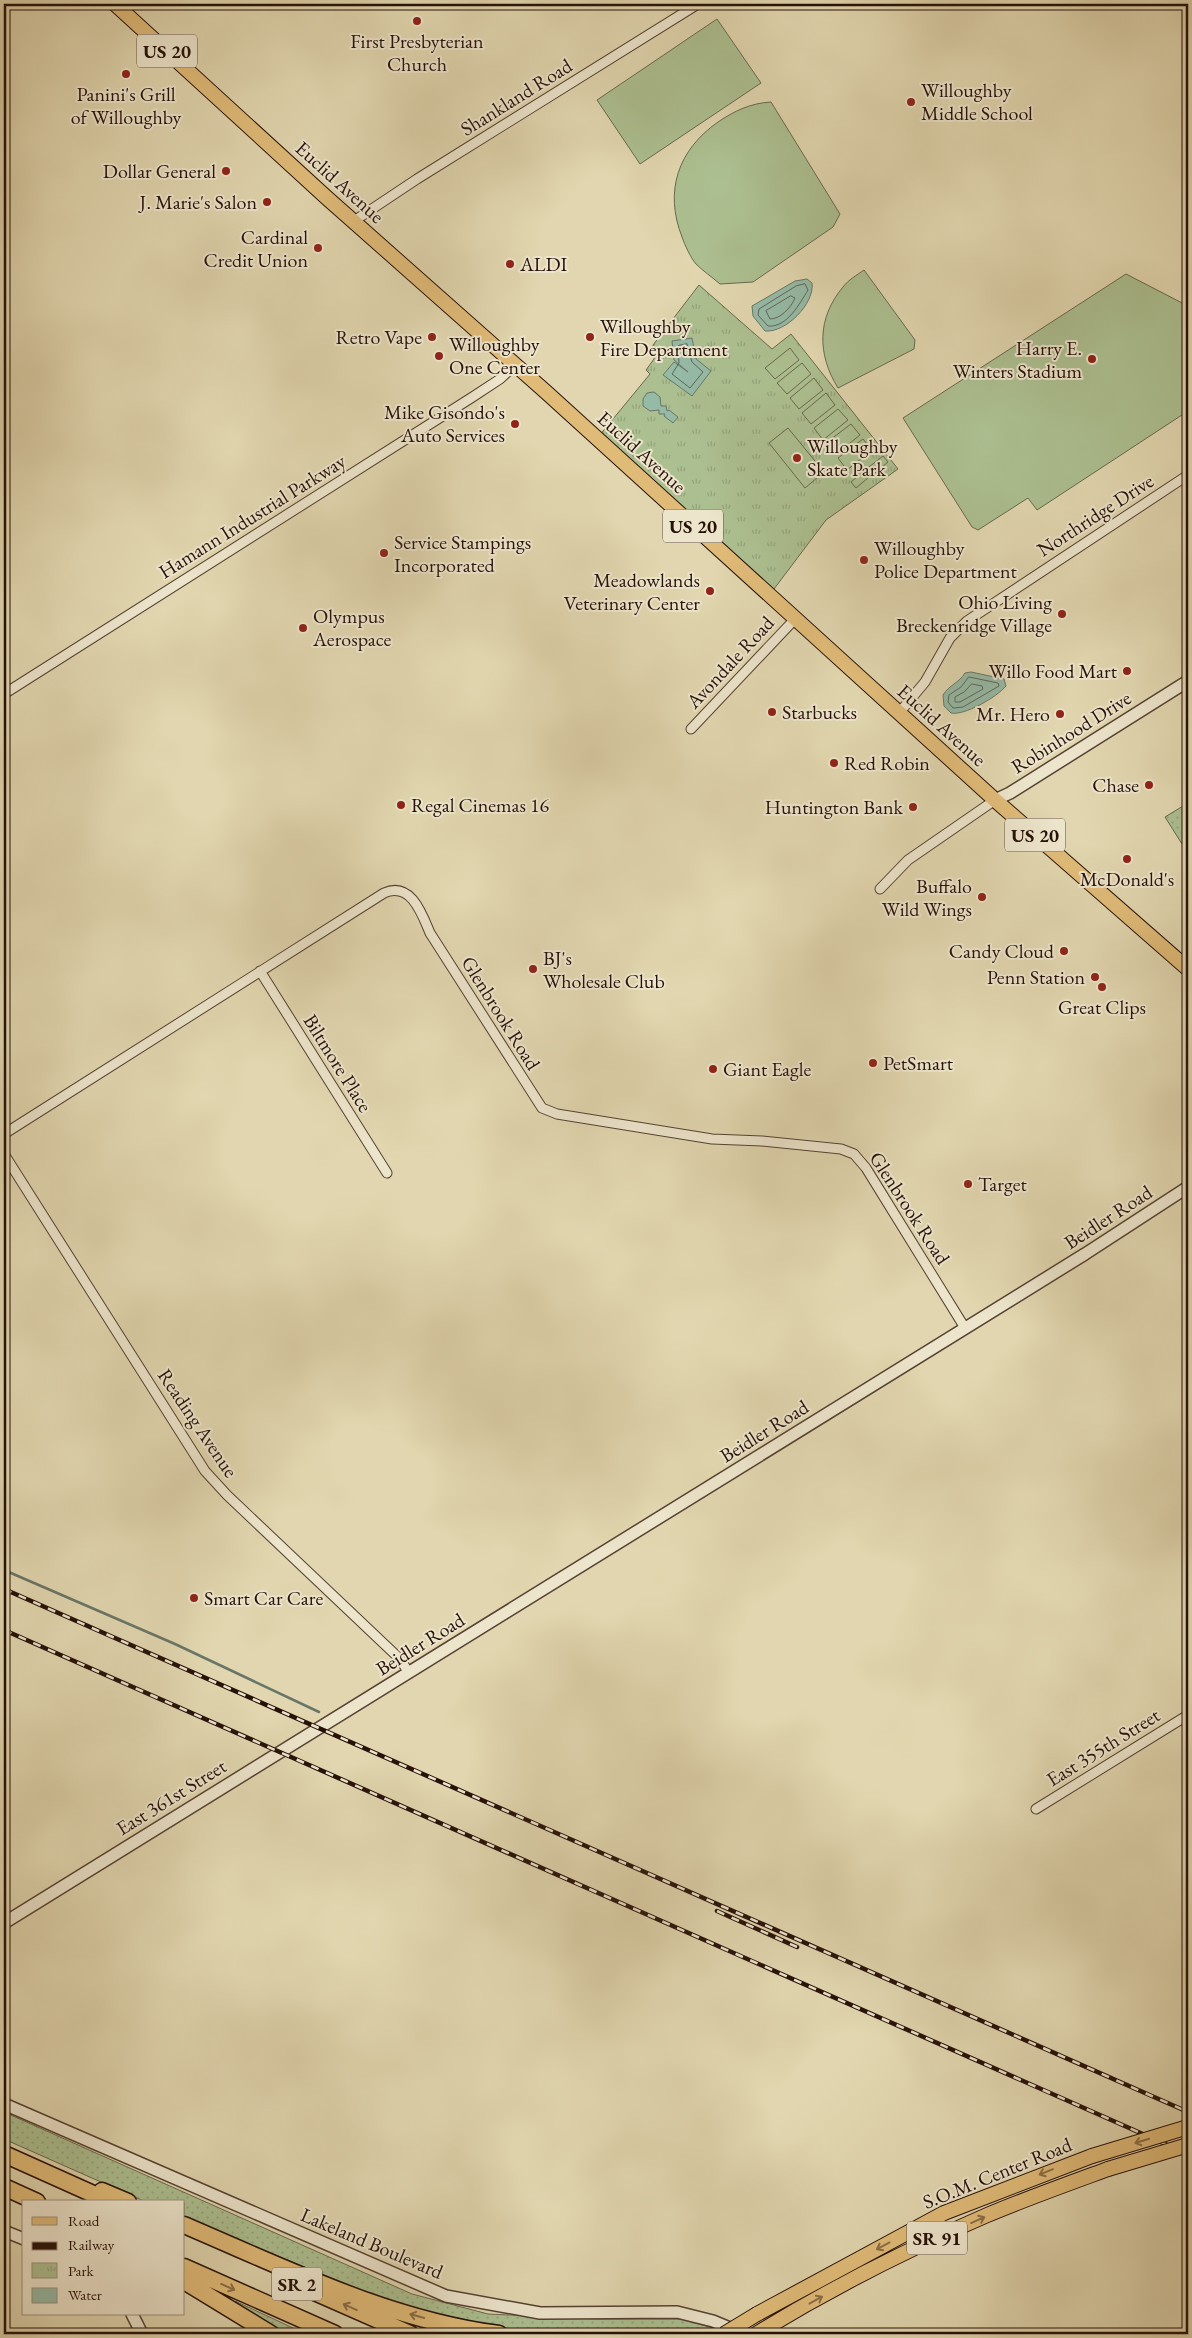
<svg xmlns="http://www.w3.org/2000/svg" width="1192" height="2338" viewBox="0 0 1192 2338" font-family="'EB Garamond',serif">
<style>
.grass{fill:url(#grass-dots);stroke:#69684c}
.park{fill:url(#park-tufts);stroke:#69684c}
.pitch{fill:#acbf90;stroke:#69684c}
.water{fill:#95baa6;stroke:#697667}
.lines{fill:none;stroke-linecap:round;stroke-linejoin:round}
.shore{stroke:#5e6658;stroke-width:1}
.stream{stroke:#697667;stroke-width:2.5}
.minor-casing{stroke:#554232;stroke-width:11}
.tertiary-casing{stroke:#554232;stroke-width:14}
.primary-casing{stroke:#261109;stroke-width:16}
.motorway-casing{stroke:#261109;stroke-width:19}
.minor{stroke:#ece4cb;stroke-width:9}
.tertiary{stroke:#ece4cb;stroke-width:11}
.primary{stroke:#e0bb78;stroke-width:14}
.motorway{stroke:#e0bb78;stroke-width:16}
.rail-casing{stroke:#261109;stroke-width:4.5}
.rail{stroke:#ece4cb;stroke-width:2.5;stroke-dasharray:8;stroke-linecap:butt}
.primary-bridge-casing{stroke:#261109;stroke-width:16;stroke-linecap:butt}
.primary-bridge{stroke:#e0bb78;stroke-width:14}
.oneway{stroke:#8c6e46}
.poi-dot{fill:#8f2418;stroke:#ece4cb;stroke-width:2}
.labels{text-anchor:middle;stroke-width:4;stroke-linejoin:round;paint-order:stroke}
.shield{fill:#ece4cb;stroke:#615043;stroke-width:1}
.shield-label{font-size:19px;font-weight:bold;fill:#261109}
.poi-label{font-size:20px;fill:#261109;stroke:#ece4cb;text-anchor:start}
.street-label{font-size:20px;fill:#261109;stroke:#ece4cb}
</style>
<defs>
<pattern id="grass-dots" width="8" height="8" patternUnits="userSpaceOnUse" patternTransform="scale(1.25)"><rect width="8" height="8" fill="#acbf90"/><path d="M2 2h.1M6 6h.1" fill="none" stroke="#94a37b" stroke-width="1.8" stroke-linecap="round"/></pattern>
<pattern id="park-tufts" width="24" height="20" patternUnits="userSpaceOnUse" patternTransform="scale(1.25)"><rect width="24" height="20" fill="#acbf90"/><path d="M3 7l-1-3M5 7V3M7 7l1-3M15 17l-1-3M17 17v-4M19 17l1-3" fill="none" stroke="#94a37b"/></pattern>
</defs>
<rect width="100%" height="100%" fill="#e1d6af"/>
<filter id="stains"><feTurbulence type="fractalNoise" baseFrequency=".004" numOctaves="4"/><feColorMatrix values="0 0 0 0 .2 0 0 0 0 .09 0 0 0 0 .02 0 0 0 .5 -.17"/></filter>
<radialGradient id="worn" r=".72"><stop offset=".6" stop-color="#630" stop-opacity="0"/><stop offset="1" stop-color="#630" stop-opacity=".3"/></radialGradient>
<!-- grass -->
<path class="grass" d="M 1188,803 L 1188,840 L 1182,844 L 1165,817 Z
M 4,2112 L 412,2294 L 488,2314 L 596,2319 L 681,2319 L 714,2328 L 703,2334 L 549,2334 L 466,2326 L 371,2294 L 184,2218 L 184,2202 L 146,2202 L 4,2139 Z
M 235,2301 L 306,2334 L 281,2334 L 233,2305 Z
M 424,2325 L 462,2334 L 431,2334 L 421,2330 Z"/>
<!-- park -->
<path class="park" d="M 699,285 L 772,349 L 791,334 L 898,469 L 826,520 L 774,589 L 599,436 L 650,374 L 646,370 L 654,359 L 653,345 Z"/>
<!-- pitch -->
<path class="pitch" d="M 717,19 L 761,83 L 640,164 L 597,100 Z
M 771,102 L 840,214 L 833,227 L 753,282 L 720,284 C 712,277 703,271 696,264 C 690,257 685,245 682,237 C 664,191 678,150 718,122 C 734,111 751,103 771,102 Z
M 864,270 L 915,340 L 914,349 L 838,388 C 817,354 817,318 843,287 C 848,280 857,275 864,270 Z
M 1126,274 L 1188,306 L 1188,411 L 1037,510 L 1028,498 L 978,530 L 972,527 L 903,418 Z
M 790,348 L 799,360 L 775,379 L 765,368 Z
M 802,363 L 811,374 L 787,394 L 777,383 Z
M 814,378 L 823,390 L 799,409 L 790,398 Z
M 826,393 L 835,405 L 811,424 L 802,413 Z
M 838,409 L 848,420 L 823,440 L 814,428 Z
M 851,424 L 860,435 L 835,455 L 826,443 Z
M 788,428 L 824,472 L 805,488 L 769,443 Z
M 863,439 L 872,450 L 847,470 L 838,458 Z
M 883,456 L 888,462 L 875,473 L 869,467 Z
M 864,471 L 869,477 L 856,488 L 851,482 Z"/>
<!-- water -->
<path class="water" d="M 807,279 L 812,283 C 815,303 786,333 765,331 L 753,316 L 752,306 L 795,281 Z
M 692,338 L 696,359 L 711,371 L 692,396 L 663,375 L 674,362 L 688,372 L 674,360 L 672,341 Z
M 654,392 L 660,397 L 661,406 L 666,406 L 667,411 L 669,410 L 678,417 L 673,423 L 664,416 L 665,414 L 659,414 L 659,410 L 650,411 L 643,406 L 643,399 L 647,393 Z
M 971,672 L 1004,679 L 1006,686 C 997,697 964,716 951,713 L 944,706 L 943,695 C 949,685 959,683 965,673 Z"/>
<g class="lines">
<!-- shore -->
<path class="shore" d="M 805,284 L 808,290 C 800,303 787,328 768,326 L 758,315 L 759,309 L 796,286 Z
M 791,296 L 795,298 C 791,308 780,319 770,319 L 766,311 Z
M 687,344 L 692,362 L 703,372 L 690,388 L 672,374 L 679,363 L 678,346 Z
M 969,677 L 998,683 L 999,686 L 963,707 L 953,708 L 948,702 L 949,695 L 961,687 Z
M 972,684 L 982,686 L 983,689 L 960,702 L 955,702 L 955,697 L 964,692 Z"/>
<!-- stream -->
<path class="stream" d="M 4,1570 L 175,1644 L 319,1712"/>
<defs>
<path id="minor" d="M 354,221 L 417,179 L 698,4
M 4,694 L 471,398 L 500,379 L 515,365
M 899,713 L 925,682 L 950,638 L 967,621 L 1188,475
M 691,729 L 795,619
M 880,889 L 908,860 L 995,800
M 260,971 L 387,1173
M 4,1134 L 384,893 C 411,881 422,914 430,933 L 542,1108 L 557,1114 L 712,1139 L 762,1141 L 841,1149 L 854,1154 L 866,1168 L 965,1328
M 4,1154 L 205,1471 L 227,1495 L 400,1659 L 409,1673
M 1036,1809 L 1188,1715"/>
<path id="tertiary" d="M 995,800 L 1010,793 L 1188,681
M 4,1923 L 1085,1254 L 1188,1187
M 4,2104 L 446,2296 L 540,2313 L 677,2312 L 713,2321 L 744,2334
M 4,2231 L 24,2239
M 132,2314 L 142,2334"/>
<path id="primary" d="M 115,4 L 327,198 L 546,392 L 995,800 L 1188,969
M 757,2314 L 944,2213 L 1092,2156
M 756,2334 C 828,2290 906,2250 985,2216 C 1025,2199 1067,2184 1108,2169"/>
<path id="motorway" d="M 4,2154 L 111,2202
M 4,2187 L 37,2202
M 102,2191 L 128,2202
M 184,2225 C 285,2268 389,2320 499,2334
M 184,2267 L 335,2334
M 184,2281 L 271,2334
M 310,2290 L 410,2334"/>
</defs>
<!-- minor casing -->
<use href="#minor" class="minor-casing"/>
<!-- tertiary casing -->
<use href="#tertiary" class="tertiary-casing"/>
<!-- primary casing -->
<use href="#primary" class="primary-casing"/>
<!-- motorway casing -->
<use href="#motorway" class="motorway-casing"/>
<!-- minor -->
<use href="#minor" class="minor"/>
<!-- tertiary -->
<use href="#tertiary" class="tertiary"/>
<!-- primary -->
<use href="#primary" class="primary"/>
<!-- motorway -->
<use href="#motorway" class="motorway"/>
<defs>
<path id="rail" d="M 4,1589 L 1188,2112
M 4,1630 L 1188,2154
M 717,1911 L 797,1947"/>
</defs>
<!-- rail casing -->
<use href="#rail" class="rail-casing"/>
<!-- rail -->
<use href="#rail" class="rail"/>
<defs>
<path id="primary-bridge" d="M 1092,2156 L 1188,2127
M 1108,2169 L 1188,2145
M 724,2334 L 757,2314"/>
</defs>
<!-- primary-bridge casing -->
<use href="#primary-bridge" class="primary-bridge-casing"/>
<!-- primary-bridge -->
<use href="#primary-bridge" class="primary-bridge"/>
</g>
<!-- one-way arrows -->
<defs><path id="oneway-shaft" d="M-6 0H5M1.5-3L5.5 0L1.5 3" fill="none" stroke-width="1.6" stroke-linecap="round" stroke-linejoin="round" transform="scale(1.25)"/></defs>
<g class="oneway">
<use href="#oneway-shaft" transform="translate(1142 2141) rotate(163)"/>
<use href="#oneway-shaft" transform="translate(1046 2172) rotate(158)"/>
<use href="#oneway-shaft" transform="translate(978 2220) rotate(-24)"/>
<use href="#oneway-shaft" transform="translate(883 2246) rotate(152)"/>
<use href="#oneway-shaft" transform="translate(228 2287) rotate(24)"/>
<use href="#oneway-shaft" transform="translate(816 2300) rotate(-29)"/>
<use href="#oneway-shaft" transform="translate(350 2307) rotate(-156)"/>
<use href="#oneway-shaft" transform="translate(417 2316) rotate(-164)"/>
</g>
<!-- markers -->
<g class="poi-dot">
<circle cx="417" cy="21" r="5"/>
<circle cx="126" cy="74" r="5"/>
<circle cx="911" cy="102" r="5"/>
<circle cx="226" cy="171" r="5"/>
<circle cx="267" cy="202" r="5"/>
<circle cx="318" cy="248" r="5"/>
<circle cx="510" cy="264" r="5"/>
<circle cx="432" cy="337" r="5"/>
<circle cx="590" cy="337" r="5"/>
<circle cx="439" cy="356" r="5"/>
<circle cx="1092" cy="359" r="5"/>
<circle cx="515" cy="424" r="5"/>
<circle cx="797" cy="458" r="5"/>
<circle cx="384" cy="553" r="5"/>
<circle cx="864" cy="560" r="5"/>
<circle cx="710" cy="591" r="5"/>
<circle cx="1062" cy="614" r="5"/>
<circle cx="303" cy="628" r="5"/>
<circle cx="1127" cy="671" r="5"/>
<circle cx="772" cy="712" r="5"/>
<circle cx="1060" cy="714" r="5"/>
<circle cx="834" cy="763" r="5"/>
<circle cx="1149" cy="785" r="5"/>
<circle cx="401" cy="805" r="5"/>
<circle cx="913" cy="807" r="5"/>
<circle cx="1127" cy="859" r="5"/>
<circle cx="982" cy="897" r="5"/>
<circle cx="1064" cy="951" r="5"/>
<circle cx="533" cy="969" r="5"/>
<circle cx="1095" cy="977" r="5"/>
<circle cx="1102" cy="987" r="5"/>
<circle cx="873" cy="1063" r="5"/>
<circle cx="713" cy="1069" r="5"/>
<circle cx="968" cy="1184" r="5"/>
<circle cx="194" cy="1598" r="5"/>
</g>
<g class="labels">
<!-- shield labels -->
<g class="shield">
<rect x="137" y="34.5" width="60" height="33" rx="4"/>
<rect x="663" y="509.5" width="60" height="33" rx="4"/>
<rect x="1005" y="818.5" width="60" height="33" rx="4"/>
<rect x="907" y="2221.5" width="60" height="33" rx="4"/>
<rect x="272" y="2267.5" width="50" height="33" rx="4"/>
</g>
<g class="shield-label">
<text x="167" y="58">US 20</text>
<text x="693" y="533">US 20</text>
<text x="1035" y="842">US 20</text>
<text x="937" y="2245">SR 91</text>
<text x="297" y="2291">SR 2</text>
</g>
<!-- poi labels -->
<g class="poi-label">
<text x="417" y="48" text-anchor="middle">First Presbyterian<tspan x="417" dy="23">Church</tspan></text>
<text x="921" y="97">Willoughby<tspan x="921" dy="23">Middle School</tspan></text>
<text x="126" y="101" text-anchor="middle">Panini's Grill<tspan x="126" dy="23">of Willoughby</tspan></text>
<text x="216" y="178" text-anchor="end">Dollar General</text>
<text x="257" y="209" text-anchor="end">J. Marie's Salon</text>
<text x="308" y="244" text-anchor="end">Cardinal<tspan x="308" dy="23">Credit Union</tspan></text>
<text x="520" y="271">ALDI</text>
<text x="600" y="333">Willoughby<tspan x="600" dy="23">Fire Department</tspan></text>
<text x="422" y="344" text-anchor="end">Retro Vape</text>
<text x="449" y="351">Willoughby<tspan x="449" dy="23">One Center</tspan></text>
<text x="1082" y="355" text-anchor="end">Harry E.<tspan x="1082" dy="23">Winters Stadium</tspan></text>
<text x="505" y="419" text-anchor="end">Mike Gisondo's<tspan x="505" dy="23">Auto Services</tspan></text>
<text x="807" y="453">Willoughby<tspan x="807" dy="23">Skate Park</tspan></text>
<text x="394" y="549">Service Stampings<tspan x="394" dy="23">Incorporated</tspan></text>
<text x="874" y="555">Willoughby<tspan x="874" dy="23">Police Department</tspan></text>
<text x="700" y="587" text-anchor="end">Meadowlands<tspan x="700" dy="23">Veterinary Center</tspan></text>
<text x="1052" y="609" text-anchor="end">Ohio Living<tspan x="1052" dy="23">Breckenridge Village</tspan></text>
<text x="313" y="623">Olympus<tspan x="313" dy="23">Aerospace</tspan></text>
<text x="1117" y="678" text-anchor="end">Willo Food Mart</text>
<text x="782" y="719">Starbucks</text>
<text x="1050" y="721" text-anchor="end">Mr. Hero</text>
<text x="844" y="770">Red Robin</text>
<text x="1139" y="792" text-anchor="end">Chase</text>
<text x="411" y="812">Regal Cinemas 16</text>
<text x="903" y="814" text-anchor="end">Huntington Bank</text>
<text x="1127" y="886" text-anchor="middle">McDonald's</text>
<text x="972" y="893" text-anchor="end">Buffalo<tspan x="972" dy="23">Wild Wings</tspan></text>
<text x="1054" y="958" text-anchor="end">Candy Cloud</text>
<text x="543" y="965">BJ's<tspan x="543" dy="23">Wholesale Club</tspan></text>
<text x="1085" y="984" text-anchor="end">Penn Station</text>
<text x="1102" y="1014" text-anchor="middle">Great Clips</text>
<text x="883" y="1070">PetSmart</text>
<text x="723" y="1076">Giant Eagle</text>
<text x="978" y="1191">Target</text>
<text x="204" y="1605">Smart Car Care</text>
</g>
<!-- street labels -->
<g class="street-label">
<text transform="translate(516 97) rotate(-32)" y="7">Shankland Road</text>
<text transform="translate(340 182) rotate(42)" y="7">Euclid Avenue</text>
<text transform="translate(642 452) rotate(42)" y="7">Euclid Avenue</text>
<text transform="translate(1095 515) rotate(-33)" y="7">Northridge Drive</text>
<text transform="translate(252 516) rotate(-32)" y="7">Hamann Industrial Parkway</text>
<text transform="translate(730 662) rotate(-47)" y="7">Avondale Road</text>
<text transform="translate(942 725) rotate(42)" y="7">Euclid Avenue</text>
<text transform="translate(1071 732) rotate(-32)" y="7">Robinhood Drive</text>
<text transform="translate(501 1013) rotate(58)" y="7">Glenbrook Road</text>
<text transform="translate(338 1063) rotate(58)" y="7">Biltmore Place</text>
<text transform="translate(910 1208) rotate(57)" y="7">Glenbrook Road</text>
<text transform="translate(1108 1217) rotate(-33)" y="7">Beidler Road</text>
<text transform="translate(198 1423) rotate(56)" y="7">Reading Avenue</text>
<text transform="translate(764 1431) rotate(-32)" y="7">Beidler Road</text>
<text transform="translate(420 1644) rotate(-32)" y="7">Beidler Road</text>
<text transform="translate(1103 1747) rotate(-32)" y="7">East 355th Street</text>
<text transform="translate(171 1797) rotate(-32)" y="7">East 361st Street</text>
<text transform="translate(997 2173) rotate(-22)" y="7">S.O.M. Center Road</text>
<text transform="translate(372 2243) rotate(23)" y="7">Lakeland Boulevard</text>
</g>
</g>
<!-- margin -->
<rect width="1192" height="2338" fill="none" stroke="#e1d6af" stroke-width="20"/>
<rect x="5" y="5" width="1182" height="2328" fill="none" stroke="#261109" stroke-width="2.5"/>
<rect x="10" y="10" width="1172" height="2318" fill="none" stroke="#261109"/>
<!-- legend -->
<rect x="22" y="2200" width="162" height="115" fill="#ece4cb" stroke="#9d907d"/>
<rect x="32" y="2217" width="25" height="8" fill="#e0bb78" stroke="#9d907d"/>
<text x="68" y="2226" font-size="15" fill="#261109">Road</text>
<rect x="32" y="2242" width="25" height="8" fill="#261109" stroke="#9d907d"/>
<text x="68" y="2250" font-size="15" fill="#261109">Railway</text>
<rect x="32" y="2263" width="25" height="15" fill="url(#park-tufts)" stroke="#9d907d"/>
<text x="68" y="2276" font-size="15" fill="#261109">Park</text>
<rect x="32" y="2288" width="25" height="15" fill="#95baa6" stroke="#9d907d"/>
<text x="68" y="2300" font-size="15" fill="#261109">Water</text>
<rect width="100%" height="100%" filter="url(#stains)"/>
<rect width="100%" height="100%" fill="url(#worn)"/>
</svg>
